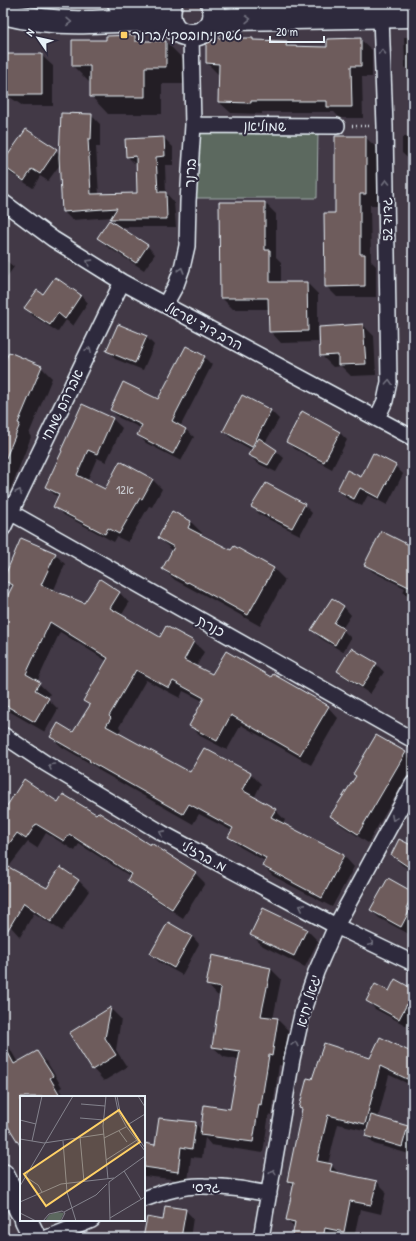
<svg xmlns="http://www.w3.org/2000/svg" width="416" height="1241" viewBox="0 0 416 1241" font-family="'Patrick Hand','Playpen Sans Hebrew',sans-serif">
<style>
.green{fill:#5c695f;stroke:#a2adac}
.shadow{fill:#0007}
.building{fill:#6e5c5b;stroke:#e8f1f8}
.lines{fill:none;stroke-linecap:round;stroke-linejoin:round}
.street-casing{stroke:#e8f1f8;stroke-width:18}
.secondary-casing{stroke:#e8f1f8;stroke-width:25}
.path{stroke:#e8f1f8;stroke-width:2.5;stroke-dasharray:1 3;stroke-linecap:butt}
.street{stroke:#2f2a3d;stroke-width:15}
.secondary{stroke:#2f2a3d;stroke-width:22}
.oneway{stroke:#70707e}
.poi-dot{fill:#ffd166;stroke:#2f2a3d;stroke-width:1.5}
.labels{text-anchor:middle;stroke-width:4;stroke-linejoin:round;paint-order:stroke}
.number-label{font-size:12px;fill:#caccd1}
.poi-label{font-size:14px;fill:#e8f1f8;stroke:#2f2a3d;text-anchor:start}
.street-label{font-size:14px;fill:#e8f1f8;stroke:#2f2a3d}
.inset-road{fill:none;stroke:#84838d;stroke-width:1}
.view{fill:#ffd166;fill-opacity:0.15;stroke:#ffd166;stroke-width:2}
.inset-edge{fill:none;stroke:#e8f1f8;stroke-width:2}
</style>
<rect width="100%" height="100%" fill="#423946"/>
<filter id="ink" filterUnits="userSpaceOnUse"><feTurbulence type="fractalNoise" baseFrequency=".025" numOctaves="2"/><feDisplacementMap in="SourceGraphic" scale="8" xChannelSelector="R" yChannelSelector="G"/><feConvolveMatrix kernelMatrix="1 2 1 2 8 2 1 2 1" color-interpolation-filters="sRGB"/></filter>
<g filter="url(#ink)">
<!-- green -->
<path class="green" d="M 194,131 L 318,131 L 317,198 L 194,198 Z"/>
<!-- shadow -->
<path class="shadow" d="M 134,36 L 140,42 L 166,42 L 183,59 L 183,84 L 162,84 L 162,114 L 108,114 L 91,96 L 90,83 L 73,66 Z
M 404,37 L 413,37 L 413,163 L 402,153 L 402,137 L 408,137 L 408,71 L 405,67 Z
M 360,39 L 372,50 L 372,77 L 362,77 L 363,118 L 340,118 L 334,112 L 262,112 L 262,114 L 231,113 L 219,102 L 220,74 L 218,74 L 207,63 L 254,41 L 286,42 L 292,47 L 328,48 Z
M 3,55 L 41,55 L 53,66 L 53,106 L 23,106 L 11,98 L 3,90 Z
M 91,115 L 100,124 L 100,147 L 96,147 L 99,195 L 138,194 L 137,165 L 136,165 L 127,156 L 164,138 L 173,147 L 173,165 L 165,165 L 166,193 L 174,202 L 176,227 L 120,227 L 111,219 L 112,217 L 72,220 L 63,211 L 61,163 L 48,181 L 40,176 L 33,188 L 10,173 L 3,165 L 26,130 L 60,154 Z
M 365,137 L 377,148 L 377,205 L 370,205 L 371,261 L 376,266 L 376,297 L 337,297 L 326,286 L 336,214 Z
M 265,203 L 276,214 L 276,257 L 281,262 L 281,283 L 307,283 L 318,294 L 318,328 L 363,325 L 374,336 L 376,375 L 351,376 L 341,366 L 333,367 L 321,355 L 320,329 L 318,329 L 318,342 L 281,343 L 270,331 L 269,309 L 233,309 L 221,297 Z
M 99,238 L 147,246 L 155,254 L 144,270 L 106,246 Z
M 3,258 L 14,267 L 3,282 Z
M 81,295 L 88,303 L 73,326 L 66,320 L 58,332 L 33,316 L 26,308 L 43,296 Z
M 146,337 L 154,345 L 143,370 L 115,359 L 108,351 Z
M 204,357 L 212,365 L 180,427 L 186,430 L 194,437 L 181,461 L 146,443 L 138,435 L 141,428 L 119,418 L 111,410 L 158,401 Z
M 41,367 L 52,378 L 29,434 L 31,437 L 3,508 L 3,369 Z
M 243,396 L 271,411 L 279,419 L 265,443 L 276,451 L 284,458 L 276,472 L 257,463 L 249,455 L 252,450 L 232,439 L 224,431 Z
M 83,405 L 113,419 L 122,428 L 106,462 L 97,458 L 87,481 L 105,490 L 120,462 L 153,480 L 162,489 L 152,507 L 149,506 L 128,542 L 117,537 L 114,542 L 64,515 L 55,506 L 59,497 L 55,495 L 46,486 L 63,451 Z
M 339,432 L 347,440 L 332,469 L 295,449 L 287,442 Z
M 395,466 L 403,474 L 387,505 L 368,495 L 362,506 L 346,498 L 338,490 L 361,478 Z
M 413,501 L 413,510 L 410,507 Z
M 304,505 L 312,513 L 300,535 L 260,515 L 253,507 Z
M 191,522 L 202,533 L 201,535 L 231,552 L 234,547 L 274,569 L 285,580 L 260,626 L 199,592 L 199,593 L 175,580 L 163,569 L 173,551 L 159,538 Z
M 413,549 L 413,601 L 403,592 L 405,588 L 373,572 L 365,565 Z
M 55,554 L 65,564 L 53,592 L 85,605 L 119,592 L 129,603 L 121,616 L 161,638 L 166,628 L 194,642 L 204,652 L 196,667 L 213,676 L 272,678 L 328,707 L 338,718 L 311,765 L 241,725 L 227,750 L 200,736 L 190,725 L 203,701 L 183,691 L 180,698 L 146,680 L 119,727 L 121,729 L 118,733 L 190,774 L 204,750 L 251,774 L 261,784 L 254,798 L 275,810 L 285,820 L 283,824 L 344,856 L 354,867 L 332,907 L 273,876 L 263,866 L 265,861 L 240,847 L 229,837 L 232,831 L 199,814 L 193,824 L 100,771 L 96,767 L 62,747 L 51,737 L 74,733 L 90,706 L 84,700 L 107,661 L 60,632 L 37,682 L 50,694 L 47,698 L 58,709 L 45,732 L 7,710 L 4,715 L 3,715 L 3,608 L 12,588 L 4,580 Z
M 332,600 L 344,607 L 351,615 L 342,629 L 351,638 L 343,652 L 320,638 L 313,630 Z
M 376,664 L 384,672 L 370,694 L 346,678 L 338,671 Z
M 405,753 L 413,761 L 413,766 L 368,843 L 341,825 L 331,815 Z
M 58,803 L 150,846 L 151,845 L 195,873 L 205,883 L 183,918 L 139,889 L 128,879 L 130,876 L 79,844 L 75,851 L 46,833 L 37,848 L 28,842 L 8,868 L 47,889 L 78,880 L 89,891 L 62,931 L 34,913 L 20,937 L 3,918 L 3,814 Z
M 413,833 L 413,872 L 402,865 L 392,855 L 407,844 Z
M 413,893 L 413,927 L 409,934 L 379,918 L 371,910 Z
M 264,909 L 307,930 L 318,941 L 305,967 L 263,946 L 251,935 Z
M 192,936 L 199,944 L 182,975 L 159,962 L 151,954 Z
M 271,969 L 281,979 L 273,1019 L 277,1019 L 288,1030 L 283,1066 L 279,1065 L 272,1115 L 269,1114 L 263,1153 L 211,1145 L 205,1138 L 202,1158 L 191,1157 L 188,1181 L 144,1176 L 144,1144 L 156,1146 L 195,1123 L 201,1130 L 231,1110 L 239,1060 L 224,1057 L 213,1047 L 221,996 L 217,995 L 207,984 Z
M 413,990 L 413,1015 L 407,1026 L 375,1009 L 368,1001 L 389,992 Z
M 110,1008 L 121,1019 L 116,1050 L 127,1067 L 104,1081 L 93,1069 L 70,1033 Z
M 3,1036 L 18,1063 L 37,1052 L 47,1062 L 62,1087 L 59,1089 L 64,1097 L 21,1097 L 21,1145 L 3,1116 Z
M 413,1055 L 413,1086 L 389,1075 L 378,1118 L 408,1126 L 413,1130 L 413,1155 L 374,1144 L 366,1136 L 368,1131 L 338,1124 L 328,1164 L 331,1165 L 340,1174 L 376,1181 L 386,1191 L 381,1214 L 360,1209 L 354,1238 L 334,1237 L 334,1238 L 293,1238 L 295,1228 L 287,1220 L 294,1186 L 288,1181 L 303,1110 L 301,1108 L 312,1080 L 370,1060 Z
M 185,1210 L 193,1218 L 190,1238 L 144,1238 L 164,1222 Z
M 411,1226 L 413,1227 L 413,1238 L 408,1238 Z
M 89,1234 L 93,1238 L 79,1238 Z
M 112,1236 L 114,1238 L 107,1238 Z"/>
<!-- building -->
<path class="building" d="M 135,35 L 135,41 L 166,41 L 166,67 L 145,67 L 145,97 L 90,97 L 90,66 L 72,66 L 72,40 L 106,40 L 106,36 Z
M 216,38 L 253,38 L 253,40 L 287,41 L 286,46 L 327,47 L 327,39 L 361,38 L 361,66 L 351,66 L 352,107 L 327,107 L 327,101 L 251,101 L 251,103 L 218,102 L 219,64 L 206,63 L 206,44 Z
M 3,54 L 42,54 L 42,95 L 3,95 Z
M 61,113 L 92,114 L 91,139 L 88,139 L 91,194 L 137,193 L 136,156 L 126,157 L 125,139 L 164,137 L 165,156 L 156,157 L 158,192 L 166,192 L 167,219 L 110,219 L 117,208 L 62,212 L 59,157 Z
M 26,129 L 57,149 L 40,174 L 32,169 L 24,181 L 3,166 L 3,162 Z
M 335,136 L 366,136 L 366,194 L 360,194 L 360,254 L 365,254 L 365,286 L 325,287 L 324,213 L 335,213 Z
M 219,202 L 265,202 L 265,250 L 270,250 L 270,282 L 307,282 L 308,331 L 269,332 L 268,298 L 220,298 Z
M 109,220 L 148,245 L 136,263 L 97,238 Z
M 55,277 L 81,295 L 65,319 L 58,313 L 50,325 L 24,308 L 37,290 L 43,294 Z
M 118,324 L 147,336 L 135,363 L 106,351 Z
M 363,324 L 366,364 L 338,365 L 338,355 L 320,356 L 319,327 Z
M 186,346 L 205,356 L 172,421 L 186,429 L 173,454 L 137,435 L 142,425 L 110,410 L 123,382 L 158,399 Z
M 9,352 L 42,366 L 18,423 L 20,424 L 3,465 L 3,366 Z
M 242,395 L 271,410 L 252,447 L 223,431 Z
M 82,404 L 113,418 L 97,454 L 88,450 L 77,475 L 105,489 L 120,461 L 153,479 L 142,499 L 140,498 L 119,534 L 108,528 L 105,534 L 53,507 L 59,494 L 45,487 L 62,451 L 61,450 Z
M 302,411 L 340,432 L 324,462 L 286,442 Z
M 259,438 L 277,450 L 268,465 L 248,455 Z
M 373,453 L 396,465 L 379,498 L 360,488 L 354,499 L 337,490 L 347,470 L 361,477 Z
M 266,483 L 305,504 L 292,528 L 251,507 Z
M 172,511 L 191,521 L 188,528 L 231,550 L 234,546 L 274,568 L 248,615 L 188,582 L 187,583 L 162,569 L 174,547 L 158,538 Z
M 381,531 L 413,547 L 413,589 L 364,565 Z
M 21,538 L 56,553 L 41,585 L 84,603 L 100,579 L 120,592 L 110,608 L 160,637 L 166,626 L 194,641 L 184,660 L 212,674 L 226,651 L 271,677 L 273,674 L 329,706 L 300,755 L 231,715 L 217,741 L 189,726 L 204,698 L 173,681 L 169,688 L 136,670 L 109,716 L 111,718 L 106,726 L 190,772 L 204,748 L 251,773 L 242,790 L 276,809 L 271,817 L 344,855 L 322,898 L 262,866 L 266,858 L 228,837 L 233,828 L 189,804 L 183,814 L 89,761 L 90,760 L 50,737 L 58,723 L 73,732 L 90,705 L 83,701 L 108,658 L 50,622 L 26,674 L 40,682 L 35,690 L 49,698 L 35,722 L 3,704 L 3,605 L 13,585 L 3,580 Z
M 332,598 L 344,606 L 334,623 L 344,629 L 335,645 L 311,630 Z
M 351,648 L 377,663 L 362,687 L 337,671 Z
M 376,735 L 406,752 L 358,834 L 330,816 L 356,776 L 353,774 Z
M 24,779 L 58,802 L 63,794 L 96,814 L 98,812 L 150,845 L 151,843 L 196,872 L 172,909 L 127,880 L 131,874 L 69,834 L 64,841 L 36,824 L 26,839 L 17,833 L 3,852 L 3,812 Z
M 399,839 L 413,846 L 413,870 L 391,855 Z
M 3,864 L 47,888 L 60,867 L 79,880 L 51,922 L 24,903 L 3,938 Z
M 388,878 L 413,892 L 413,895 L 406,908 L 410,910 L 401,927 L 370,910 Z
M 263,908 L 307,929 L 294,956 L 250,935 Z
M 168,922 L 192,936 L 174,968 L 150,954 Z
M 212,955 L 271,968 L 261,1016 L 278,1018 L 272,1056 L 269,1055 L 261,1105 L 259,1104 L 253,1142 L 200,1135 L 204,1105 L 230,1109 L 240,1051 L 212,1047 L 221,988 L 206,985 Z
M 395,979 L 413,989 L 413,993 L 399,1019 L 366,1001 L 375,984 L 389,991 Z
M 111,1007 L 105,1038 L 116,1055 L 92,1070 L 69,1033 Z
M 380,1037 L 413,1053 L 413,1067 L 407,1079 L 380,1066 L 365,1124 L 328,1115 L 317,1161 L 332,1164 L 330,1171 L 377,1181 L 371,1205 L 350,1201 L 344,1232 L 325,1228 L 323,1238 L 292,1238 L 295,1222 L 286,1220 L 294,1182 L 287,1181 L 302,1109 L 299,1108 L 307,1078 L 312,1079 L 324,1043 L 370,1058 Z
M 3,1043 L 14,1064 L 37,1051 L 53,1076 L 50,1078 L 61,1097 L 21,1097 L 21,1147 L 3,1118 Z
M 371,1115 L 408,1126 L 402,1147 L 365,1136 Z
M 159,1118 L 196,1122 L 192,1149 L 181,1147 L 178,1172 L 144,1167 L 144,1143 L 155,1145 Z
M 165,1206 L 186,1209 L 181,1238 L 143,1238 L 147,1217 L 163,1220 Z"/>
<g class="lines">
<defs>
<path id="street" d="M 193,125 L 337,126
M 3,202 L 53,239 L 122,282 L 413,438
M 165,305 L 176,285 L 182,268 L 187,246 L 188,201 L 193,125 L 191,36
M 377,418 L 385,401 L 389,382 L 385,126 L 381,17
M 10,512 L 413,740
M 3,528 L 122,282
M 3,735 L 45,763 L 162,833 L 336,926 L 413,963
M 144,1199 C 163,1192 184,1185 204,1186 C 226,1186 248,1190 269,1194
M 47,1238 L 92,1220
M 261,1238 L 292,1059 L 303,1010 L 316,972 L 336,926 L 413,784"/>
<path id="secondary" d="M 119,3 L 155,3
M 171,3 C 158,49 228,42 212,3
M 3,13 C 31,20 60,23 89,22 C 112,22 152,17 172,25
M 210,26 L 223,20 L 233,19 L 413,16
M 3,1175 L 21,1211
M 26,1220 L 35,1238"/>
</defs>
<!-- street casing -->
<use href="#street" class="street-casing"/>
<!-- secondary casing -->
<use href="#secondary" class="secondary-casing"/>
<!-- path -->
<path class="path" d="M 352,126 L 369,126"/>
<!-- street -->
<use href="#street" class="street"/>
<!-- secondary -->
<use href="#secondary" class="secondary"/>
</g>
<!-- one-way arrows -->
<defs><path id="oneway-chevron" d="M-2-3.5L2.5 0L-2 3.5" fill="none" stroke-width="1.6" stroke-linecap="round" stroke-linejoin="round"/></defs>
<g class="oneway">
<use href="#oneway-chevron" transform="translate(248 19) rotate(-1)"/>
<use href="#oneway-chevron" transform="translate(69 22) rotate(2)"/>
<use href="#oneway-chevron" transform="translate(382 52) rotate(-92)"/>
<use href="#oneway-chevron" transform="translate(386 182) rotate(-91)"/>
<use href="#oneway-chevron" transform="translate(89 262) rotate(-148)"/>
<use href="#oneway-chevron" transform="translate(181 270) rotate(-73)"/>
<use href="#oneway-chevron" transform="translate(89 350) rotate(-64)"/>
<use href="#oneway-chevron" transform="translate(389 382) rotate(-87)"/>
<use href="#oneway-chevron" transform="translate(19 492) rotate(-64)"/>
<use href="#oneway-chevron" transform="translate(51 766) rotate(-149)"/>
<use href="#oneway-chevron" transform="translate(394 818) rotate(118)"/>
<use href="#oneway-chevron" transform="translate(162 833) rotate(-151)"/>
<use href="#oneway-chevron" transform="translate(302 907) rotate(-152)"/>
<use href="#oneway-chevron" transform="translate(371 943) rotate(26)"/>
<use href="#oneway-chevron" transform="translate(295 1044) rotate(-77)"/>
<use href="#oneway-chevron" transform="translate(273 1172) rotate(-80)"/>
</g>
</g>
<!-- markers -->
<rect class="poi-dot" x="120" y="31" width="8" height="8" rx="2"/>
<g class="labels">
<!-- number labels -->
<g class="number-label">
<text x="125" y="494">12א</text>
</g>
<!-- poi labels -->
<g class="poi-label">
<text x="132" y="40">טשרניחובסקי/ברנר</text>
</g>
<!-- street labels -->
<g class="street-label">
<text transform="translate(265 126) rotate(1)" y="5">שמוליאן</text>
<text transform="translate(190 173) rotate(-86)" y="5">ברנר</text>
<text transform="translate(387 219) rotate(-91)" y="5">גדוד 52</text>
<text transform="translate(204 326) rotate(28)" y="5">הרב דוד ישראל</text>
<text transform="translate(62 405) rotate(-64)" y="5">אברהם שמחי</text>
<text transform="translate(211 626) rotate(29)" y="5">כנרת</text>
<text transform="translate(204 856) rotate(28)" y="5">מ. ברזילי</text>
<text transform="translate(308 1001) rotate(-73)" y="5">יגאל יחיא</text>
<text x="206" y="1192">גדסי</text>
</g>
</g>
<!-- overview -->
<g transform="translate(20 1096)">
<rect width="125" height="125" fill="#423946"/>
<path d="M 37,116 L 44,117 L 40,125 L 25,125 L 29,119 Z" fill="#5c695f"/>
<path class="inset-road" d="M 86,0 L 83,30 L 88,83M 95,0 L 98,15 L 106,30 L 125,55M 97,0 L 100,16 L 125,52M 118,0 L 125,11M 61,8 L 85,10M 60,22 L 84,24M 0,24 L 16,28M 109,28 L 125,18M 99,35 L 107,46M 60,41 L 64,86M 84,42 L 106,31M 0,43 L 24,47 L 84,38M 12,45 L 22,0M 43,45 L 47,96 L 56,125M 86,64 L 117,44M 104,75 L 121,103M 6,81 L 18,89 L 22,96M 89,86 L 125,60M 89,86 L 90,125M 0,90 L 53,0M 0,106 L 41,88 L 94,82M 44,116 L 76,99 L 87,88M 0,117 L 16,125M 90,122 L 125,101M 23,125 L 29,118 L 42,115 L 45,117 L 41,125"/>
<path class="view" d="M 99,14 L 120,46 L 26,110 L 4,78 Z"/>
<rect width="125" height="125" class="inset-edge"/>
</g>
<!-- margin -->
<rect width="416" height="1241" fill="none" stroke="#2f2a3d" stroke-width="16"/>
<rect x="8" y="8" width="400" height="1225" fill="none" stroke="#e8f1f8" stroke-width="1.5" filter="url(#ink)"/>
<!-- north arrow -->
<g transform="translate(38 38) rotate(304)" stroke="#2f2a3d" stroke-width="3" paint-order="stroke">
<path d="M0-3L7 15L0 10L-7 15Z" fill="#e8f1f8"/>
<text y="-6" font-size="11" font-weight="bold" text-anchor="middle" fill="#e8f1f8">N</text>
</g>
<!-- scale -->
<path d="M270 36v6h54v-6" fill="none" stroke="#e8f1f8" stroke-width="2"/>
<text x="276" y="36" font-size="12" fill="#e8f1f8" stroke="#2f2a3d" stroke-width="3" paint-order="stroke">20 m</text>
</svg>
